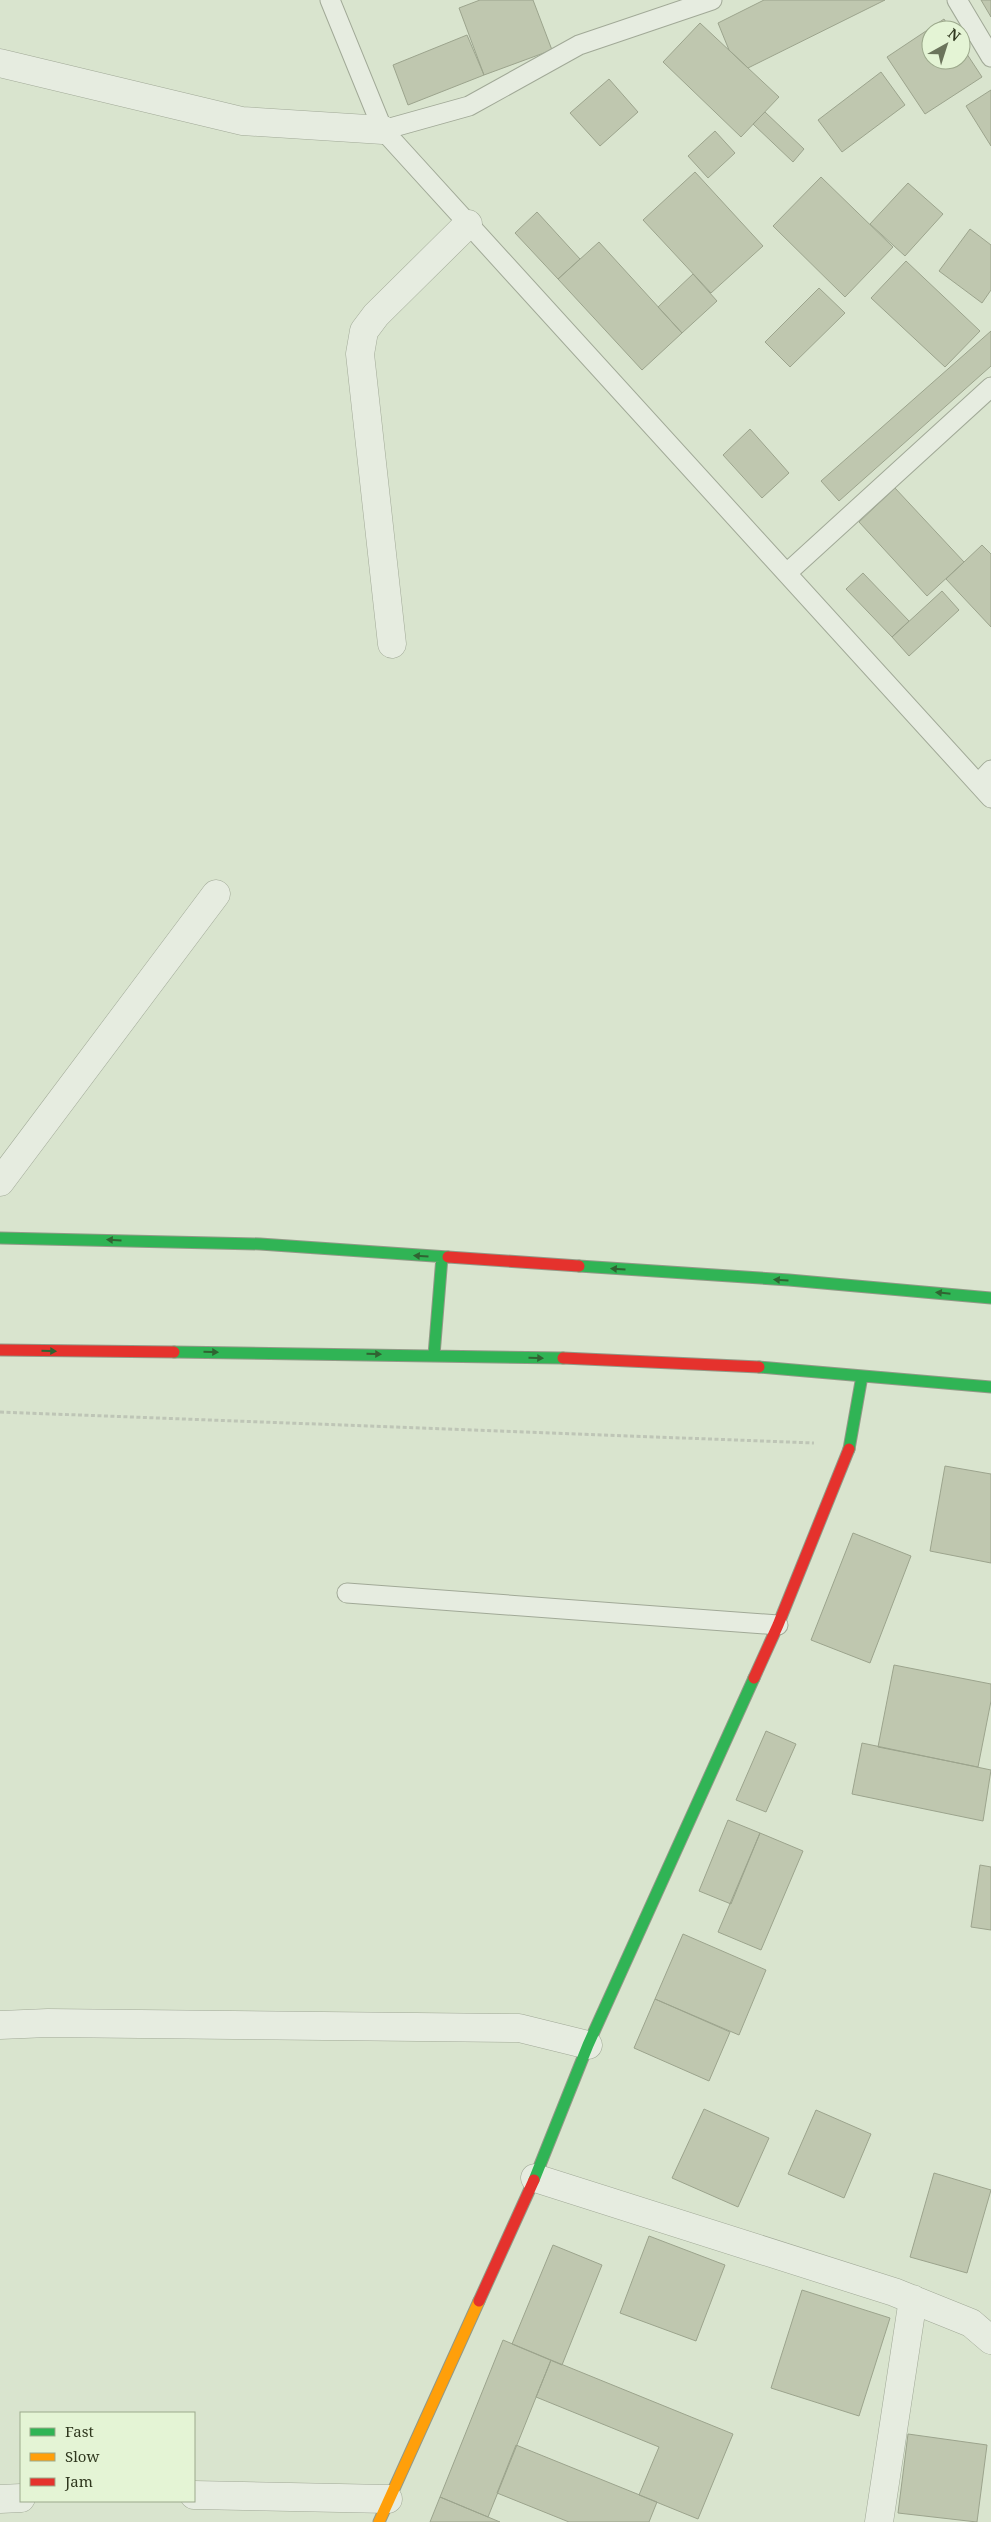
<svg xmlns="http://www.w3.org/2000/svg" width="991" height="2522" viewBox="0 0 991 2522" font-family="'Noto Serif',serif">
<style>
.building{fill:#bfc7af;stroke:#9ca48d}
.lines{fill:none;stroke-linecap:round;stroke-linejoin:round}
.lane-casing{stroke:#a1a997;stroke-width:21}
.street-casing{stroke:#a1a997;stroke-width:29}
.fast-casing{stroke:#929987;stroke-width:13}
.slow-casing{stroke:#929987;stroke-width:13}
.jam-casing{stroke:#929987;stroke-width:13}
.path{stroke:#bec5b6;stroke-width:3;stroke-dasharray:4 2.5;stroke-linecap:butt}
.lane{stroke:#e6ece0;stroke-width:19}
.street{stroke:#e6ece0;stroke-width:28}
.fast{stroke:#30b455;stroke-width:11}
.slow{stroke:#ff9f0a;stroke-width:11}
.jam{stroke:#e5322d;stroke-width:11}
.oneway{fill:#306332}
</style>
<rect width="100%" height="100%" fill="#d9e4ce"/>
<!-- building -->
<path class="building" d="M 480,0 L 533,0 L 552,50 L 484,75 L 459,8 Z
M 764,0 L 885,0 L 748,68 L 729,50 L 718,23 Z
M 981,0 L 991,0 L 991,17 Z
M 944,19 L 951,30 L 931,30 L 931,60 L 961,60 L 961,45 L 982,77 L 925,114 L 887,57 Z
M 700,23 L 779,97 L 741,137 L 663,62 Z
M 467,35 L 484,75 L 408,105 L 393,65 Z
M 881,72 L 905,105 L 842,152 L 818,120 Z
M 609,79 L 638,112 L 600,146 L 570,113 Z
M 991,90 L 991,146 L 966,106 Z
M 765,112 L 804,149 L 793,162 L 753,124 Z
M 715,131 L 735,153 L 708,178 L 688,156 Z
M 695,172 L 763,246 L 711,293 L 643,220 Z
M 821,177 L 893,247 L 845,297 L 773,226 Z
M 908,183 L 943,214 L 905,256 L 870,224 Z
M 537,212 L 580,259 L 558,279 L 515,233 Z
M 970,229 L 991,245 L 991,290 L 982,303 L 939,271 Z
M 599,242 L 682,333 L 642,370 L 558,279 Z
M 906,261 L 980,331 L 945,367 L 871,298 Z
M 693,274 L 717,301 L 682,333 L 658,307 Z
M 819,288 L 845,313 L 790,367 L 765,342 Z
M 991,331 L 991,366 L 839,501 L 821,481 Z
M 750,429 L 789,473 L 762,498 L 723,455 Z
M 895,488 L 964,562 L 927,596 L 859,522 Z
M 982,545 L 991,554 L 991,627 L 946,579 Z
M 863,573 L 909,621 L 892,637 L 846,589 Z
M 942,591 L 959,610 L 909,656 L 892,637 Z
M 945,1466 L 991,1474 L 991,1563 L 930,1551 Z
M 853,1533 L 911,1556 L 870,1663 L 811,1640 Z
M 894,1665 L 991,1684 L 991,1701 L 978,1767 L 878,1747 Z
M 766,1731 L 796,1744 L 766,1812 L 736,1800 Z
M 862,1743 L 991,1770 L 983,1821 L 852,1794 Z
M 728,1820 L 760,1833 L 731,1904 L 699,1891 Z
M 760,1833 L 803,1851 L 761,1950 L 718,1932 Z
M 980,1865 L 991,1867 L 991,1930 L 971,1927 Z
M 683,1934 L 766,1970 L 739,2035 L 655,1999 Z
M 655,1999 L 730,2032 L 709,2081 L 634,2048 Z
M 704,2109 L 769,2138 L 738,2207 L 672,2178 Z
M 816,2110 L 871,2134 L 844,2198 L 788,2174 Z
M 934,2173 L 991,2190 L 967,2273 L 910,2257 Z
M 649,2236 L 725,2265 L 696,2341 L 620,2313 Z
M 553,2245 L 602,2265 L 562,2365 L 512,2344 Z
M 802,2290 L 890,2318 L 859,2416 L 771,2388 Z
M 503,2340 L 551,2360 L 488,2517 L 440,2497 Z
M 551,2360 L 733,2434 L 698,2519 L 639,2495 L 659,2447 L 536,2397 Z
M 908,2434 L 987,2445 L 977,2522 L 898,2513 Z
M 516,2445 L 657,2502 L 649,2522 L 569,2522 L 497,2493 Z
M 440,2497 L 500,2522 L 430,2522 Z"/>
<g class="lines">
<defs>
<path id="lane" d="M 330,0 L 383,130 L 991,798
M 957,0 L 991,57
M 383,130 L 469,106 L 579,45 L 712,0
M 787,573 L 991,387
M 979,783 L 991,770
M 347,1593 L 778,1625"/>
<path id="street" d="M 0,63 L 242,121 L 383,130
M 392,644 L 360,354 L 364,331 L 376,315 L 468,224
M 0,1182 L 216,894
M 0,2025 L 48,2023 L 519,2028 L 588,2045
M 535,2178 L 894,2292 L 971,2323 L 991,2340
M 194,2495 L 388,2499
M 0,2499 L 21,2498
M 879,2522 L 913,2299"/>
<path id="fast" d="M 0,1238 L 260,1244 L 448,1257
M 579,1266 L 789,1280 L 991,1298
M 174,1352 L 563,1358
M 434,1355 L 442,1257
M 759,1367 L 991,1387
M 849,1449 L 862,1376
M 534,2180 L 588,2045 L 754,1678"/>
<path id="slow" d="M 379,2522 L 479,2301"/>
<path id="jam" d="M 448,1257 L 579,1266
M 0,1350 L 174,1352
M 563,1358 L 759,1367
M 754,1678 L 778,1625 L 849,1449
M 479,2301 L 534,2180"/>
</defs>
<!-- lane casing -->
<use href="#lane" class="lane-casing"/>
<!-- street casing -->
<use href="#street" class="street-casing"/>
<!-- fast casing -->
<use href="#fast" class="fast-casing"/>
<!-- slow casing -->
<use href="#slow" class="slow-casing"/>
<!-- jam casing -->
<use href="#jam" class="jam-casing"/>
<!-- path -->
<path class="path" d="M 0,1412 L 814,1443"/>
<!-- lane -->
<use href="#lane" class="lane"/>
<!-- street -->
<use href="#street" class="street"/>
<!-- fast -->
<use href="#fast" class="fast"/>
<!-- slow -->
<use href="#slow" class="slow"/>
<!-- jam -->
<use href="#jam" class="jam"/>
</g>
<!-- one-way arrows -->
<defs><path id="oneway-solid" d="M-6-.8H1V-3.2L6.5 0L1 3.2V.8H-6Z" transform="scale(1.25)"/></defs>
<g class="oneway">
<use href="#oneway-solid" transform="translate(114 1240) rotate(-177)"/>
<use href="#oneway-solid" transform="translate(421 1256) rotate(-176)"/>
<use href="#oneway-solid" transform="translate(618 1269) rotate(-176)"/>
<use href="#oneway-solid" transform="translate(781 1280) rotate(-176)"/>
<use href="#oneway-solid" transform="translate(943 1293) rotate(-174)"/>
<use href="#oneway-solid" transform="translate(49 1351) rotate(1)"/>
<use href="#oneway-solid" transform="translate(211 1352) rotate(1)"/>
<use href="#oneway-solid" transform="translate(374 1354) rotate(1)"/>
<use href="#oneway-solid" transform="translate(536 1358) rotate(2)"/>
</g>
<!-- legend -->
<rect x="20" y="2412" width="175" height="90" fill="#e4f4d5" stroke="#9ca98c"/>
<rect x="30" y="2428" width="25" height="8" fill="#30b455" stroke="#9ca98c"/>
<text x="65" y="2437" font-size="15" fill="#30381f">Fast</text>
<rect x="30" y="2453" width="25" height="8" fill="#ff9f0a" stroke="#9ca98c"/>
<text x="65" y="2462" font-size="15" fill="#30381f">Slow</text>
<rect x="30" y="2478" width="25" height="8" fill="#e5322d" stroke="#9ca98c"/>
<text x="65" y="2487" font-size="15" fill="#30381f">Jam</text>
<!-- north arrow -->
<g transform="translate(946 45) rotate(39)"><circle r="24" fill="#e4f4d5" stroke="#9ca98c"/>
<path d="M0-4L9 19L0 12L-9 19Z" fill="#6b745c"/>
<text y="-8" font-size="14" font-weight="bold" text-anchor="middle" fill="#30381f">N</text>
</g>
</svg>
